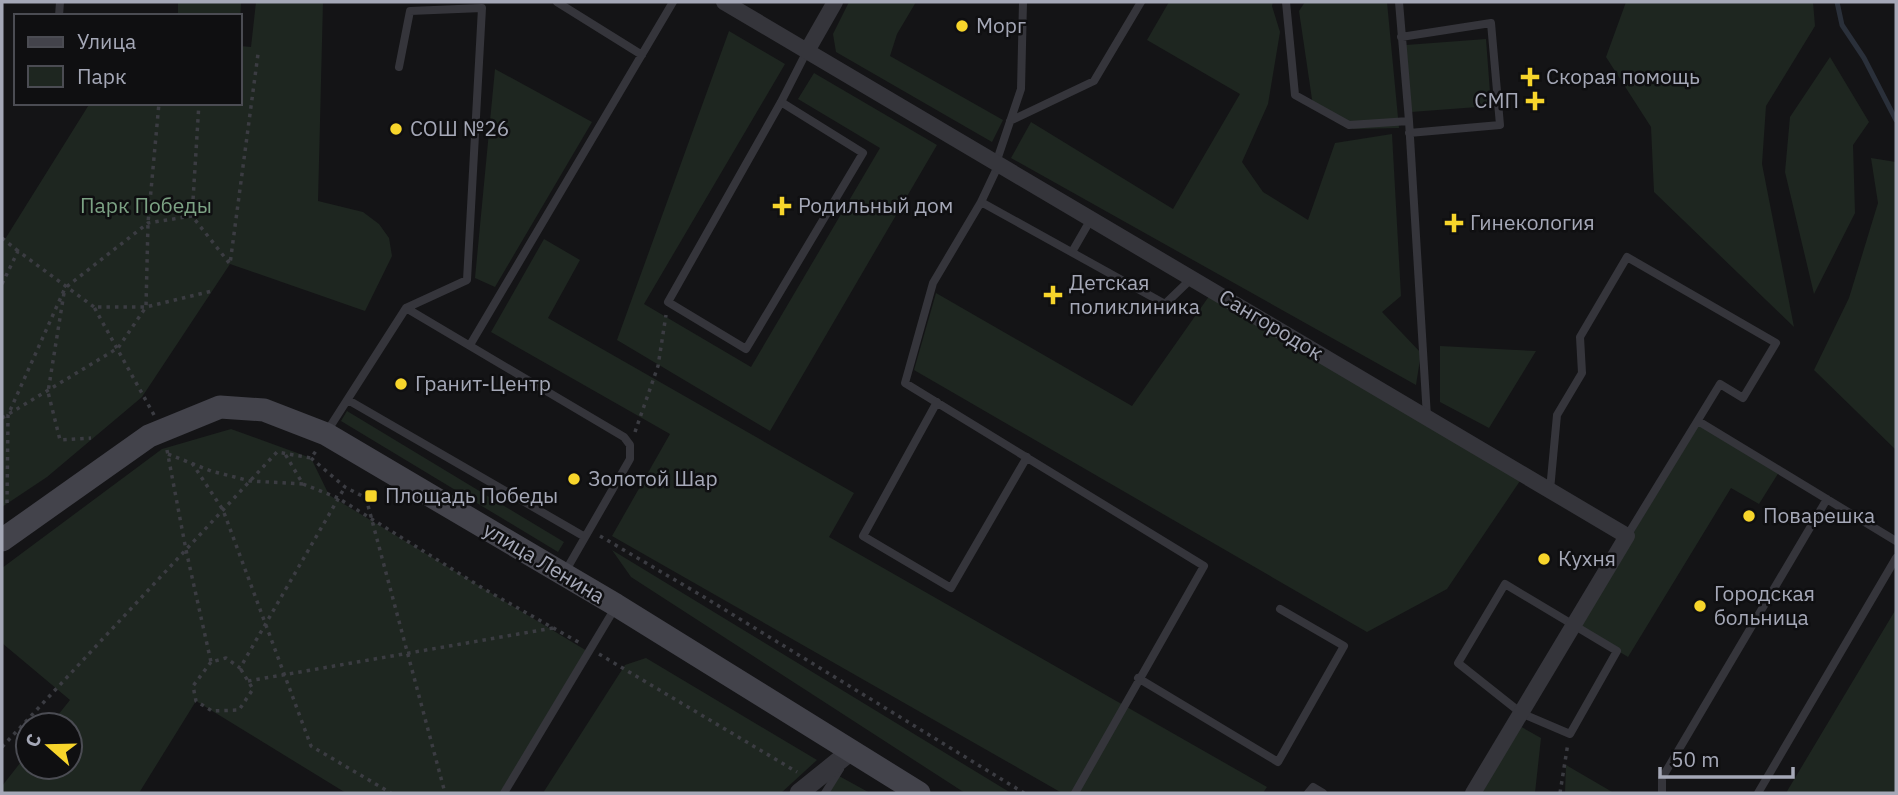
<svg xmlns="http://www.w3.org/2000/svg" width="1898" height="795" viewBox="0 0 1898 795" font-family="'IBM Plex Sans',sans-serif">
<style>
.green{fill:#1e2620}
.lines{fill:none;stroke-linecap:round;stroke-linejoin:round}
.stream{stroke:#2a303a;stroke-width:5}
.path{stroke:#3b3c42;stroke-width:3.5;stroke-dasharray:3.5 5;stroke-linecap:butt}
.service{stroke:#35353b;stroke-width:8}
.minor{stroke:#35353b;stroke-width:16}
.tertiary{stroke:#35353b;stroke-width:19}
.secondary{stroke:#43434b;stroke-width:23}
.poi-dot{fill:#f7d52b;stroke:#0f0f11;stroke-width:2.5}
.labels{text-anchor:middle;stroke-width:5;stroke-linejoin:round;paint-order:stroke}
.poi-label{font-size:21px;fill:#a5a8b7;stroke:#0f0f11;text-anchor:start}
.park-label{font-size:21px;fill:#7ca284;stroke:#0f0f11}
.street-label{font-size:21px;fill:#a5a8b7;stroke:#0f0f11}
</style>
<rect width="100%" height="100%" fill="#141416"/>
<!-- green -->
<path class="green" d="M 178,2 L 241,2 L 240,23 L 240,16 L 178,16 Z
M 256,2 L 323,2 L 318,201 L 363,212 L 379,224 L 389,238 L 392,256 L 365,311 L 230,264 L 142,397 L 47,477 L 2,507 L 2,244 L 90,103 L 240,103 L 240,46 L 251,47 Z
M 849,2 L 916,2 L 897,34 L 890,56 L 1003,120 L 992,142 L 836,52 L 833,34 Z
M 1169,2 L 1273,2 L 1272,6 L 1280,32 L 1268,104 L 1242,162 L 1263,192 L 1308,220 L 1335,143 L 1392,134 L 1401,296 L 1382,312 L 1421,353 L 1416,385 L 1011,158 L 1031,122 L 1173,209 L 1240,94 L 1147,40 Z
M 1305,2 L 1387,2 L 1399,128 L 1354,129 L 1313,106 L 1299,11 Z
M 1626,2 L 1813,2 L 1815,26 L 1766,106 L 1762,164 L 1794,327 L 1654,192 L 1651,127 L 1606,57 Z
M 729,31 L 785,64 L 644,304 L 751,367 L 880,148 L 798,99 L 814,73 L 937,145 L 770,431 L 617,340 Z
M 1486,39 L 1491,106 L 1411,112 L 1406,45 Z
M 1830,57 L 1869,122 L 1853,145 L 1855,213 L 1814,294 L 1785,172 L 1790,117 Z
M 495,69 L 592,122 L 495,287 L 475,278 Z
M 1871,158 L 1896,162 L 1896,450 L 1814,370 L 1849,298 L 1878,203 Z
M 544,239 L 580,260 L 548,318 L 854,493 L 829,537 L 1267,787 L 1263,793 L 1062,793 L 612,536 L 670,434 L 491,332 Z
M 1212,292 L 1524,475 L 1447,589 L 1367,632 L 914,370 L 936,293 L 1132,406 Z
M 1440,346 L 1536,351 L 1489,428 L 1440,402 Z
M 347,411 L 564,542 L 558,552 L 341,421 Z
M 1699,424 L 1779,472 L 1759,504 L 1731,488 L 1628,657 L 1577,626 Z
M 231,429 L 311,458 L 329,495 L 587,651 L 501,793 L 346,793 L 196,701 L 139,793 L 2,793 L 2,786 L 28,753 L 28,767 L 70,767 L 70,725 L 50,725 L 70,700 L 2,643 L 2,568 L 162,449 Z
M 612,550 L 1011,793 L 965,793 L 631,577 Z
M 1896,609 L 1896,793 L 1786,793 Z
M 646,658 L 817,760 L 781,793 L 543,793 L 625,665 Z
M 1518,725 L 1541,738 L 1535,793 L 1477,793 Z
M 1566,765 L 1614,793 L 1565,793 Z
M 839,776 L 870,793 L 829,793 Z"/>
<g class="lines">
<!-- stream -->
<path class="stream" d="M 1837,2 L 1842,25 L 1864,58 L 1896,120"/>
<!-- path -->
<path class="path" d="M 192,216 L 199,103
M 2,238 L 18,251
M 2,284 L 18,251 L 94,307
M 64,293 L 48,392 L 60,440 L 91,438
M 154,415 L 94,307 L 146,307 L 212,291
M 2,418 L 118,348 L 146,307 L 148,223 L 159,103
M 635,432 L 658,366 L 666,315
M 167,450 L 186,550 L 211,662 L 226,658 L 240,668 L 345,487
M 168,454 L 211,471 L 250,481 L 303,484 L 285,454
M 311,458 L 345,487 L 366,498 L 445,793
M 192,463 L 223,510 L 311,746 L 391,793
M 303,484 L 338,498 L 484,589 L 580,643
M 7,503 L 8,415 L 65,288 L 148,223 L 192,216 L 230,264 L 258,54
M 600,536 L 704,597 L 1024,793
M 599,654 L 797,772
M 211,662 L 193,686 L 196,701 L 212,711 L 239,710 L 253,689 L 240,668
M 248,681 L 553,628
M 2,747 L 277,452 L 311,458 L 316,451
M 1560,793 L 1568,743"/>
<!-- service -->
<path class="service" d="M 557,2 L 642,55
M 1286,2 L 1295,95 L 1349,125 L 1409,121
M 1399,2 L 1409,121 L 1427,417
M 59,16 L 60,2
M 1401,37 L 1491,23 L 1500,125 L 1409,133
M 399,67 L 410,11 L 482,8 L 467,280 L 406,308
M 781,102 L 863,153 L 746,349 L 668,302 L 781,102 L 807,51
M 1010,121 L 1094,81 L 1141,2
M 996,163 L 1021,89 L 1023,2
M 999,164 L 981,202 L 1165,304 L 1192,278
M 981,202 L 933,283 L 905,383 L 1204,566 L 1075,793
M 1072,252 L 1091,219
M 470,345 L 673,2
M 348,400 L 585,537
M 937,402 L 863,536 L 951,588 L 1027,457
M 1698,421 L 1896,541
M 326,433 L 406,308 L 624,437 L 630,445 L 630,459 L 565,572
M 1550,490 L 1557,415 L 1582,373 L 1580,337 L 1627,257 L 1776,343 L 1743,398 L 1720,384 L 1627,536
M 1505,584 L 1617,651 L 1570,734 L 1521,713 L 1458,663 Z
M 1138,678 L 1278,762 L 1344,646 L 1280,609
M 504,793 L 615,608
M 825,793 L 840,769
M 1308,793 L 1313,787 L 1323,793
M 1662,793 L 1662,778 L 1827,499
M 1758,793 L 1896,558"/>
<!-- minor -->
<path class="minor" d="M 724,2 L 1627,536 L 1473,793
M 807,51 L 835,2"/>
<!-- tertiary -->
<path class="tertiary" d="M 799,793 L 851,751"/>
<!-- secondary -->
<path class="secondary" d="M 2,540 L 149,436 L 220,407 L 264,410 L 326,434 L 616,605 L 919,793"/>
</g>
<!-- markers -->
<g class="poi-dot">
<circle cx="962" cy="26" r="7"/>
<path d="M1526.5 66.5h7v7h7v7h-7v7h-7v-7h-7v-7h7z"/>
<path d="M1531.5 90.5h7v7h7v7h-7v7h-7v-7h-7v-7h7z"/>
<circle cx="396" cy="129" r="7"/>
<path d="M778.5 195.5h7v7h7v7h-7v7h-7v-7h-7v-7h7z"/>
<path d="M1450.5 212.5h7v7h7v7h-7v7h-7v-7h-7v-7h7z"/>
<path d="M1049.5 284.5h7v7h7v7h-7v7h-7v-7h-7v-7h7z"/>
<circle cx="401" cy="384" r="7"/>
<circle cx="574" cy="479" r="7"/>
<rect x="364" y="489" width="14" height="14" rx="3.5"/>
<circle cx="1749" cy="516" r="7"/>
<circle cx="1544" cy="559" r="7"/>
<circle cx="1700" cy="606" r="7"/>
</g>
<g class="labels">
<!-- poi labels -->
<g class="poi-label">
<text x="976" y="33">Морг</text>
<text x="1546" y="84">Скорая помощь</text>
<text x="1519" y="108" text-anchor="end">СМП</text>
<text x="410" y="136">СОШ №26</text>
<text x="798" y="213">Родильный дом</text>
<text x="1470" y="230">Гинекология</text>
<text x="1069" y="290">Детская<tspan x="1069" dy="24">поликлиника</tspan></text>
<text x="415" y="391">Гранит-Центр</text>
<text x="588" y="486">Золотой Шар</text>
<text x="385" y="503">Площадь Победы</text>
<text x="1763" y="523">Поварешка</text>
<text x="1558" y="566">Кухня</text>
<text x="1714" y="601">Городская<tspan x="1714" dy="24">больница</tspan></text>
</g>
<!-- park labels -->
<g class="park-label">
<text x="146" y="213">Парк Победы</text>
</g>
<!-- street labels -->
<g class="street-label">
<text transform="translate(1271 325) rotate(31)" y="7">Сангородок</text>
<text transform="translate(544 563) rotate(31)" y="7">улица Ленина</text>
</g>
</g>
<!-- border -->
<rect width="1898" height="795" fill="none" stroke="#a5a8b7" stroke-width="7"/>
<!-- legend -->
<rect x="14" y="14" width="228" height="91" fill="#0f0f11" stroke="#4b4c53" stroke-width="2"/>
<rect x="28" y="37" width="35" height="10" fill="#43434b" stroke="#4b4c53" stroke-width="2"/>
<text x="77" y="49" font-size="21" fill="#a5a8b7">Улица</text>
<rect x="28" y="66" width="35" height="21" fill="#1e2620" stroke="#4b4c53" stroke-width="2"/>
<text x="77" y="84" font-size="21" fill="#a5a8b7">Парк</text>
<!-- north arrow -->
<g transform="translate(49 746) rotate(290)"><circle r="33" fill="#0f0f11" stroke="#4b4c53" stroke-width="2"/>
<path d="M0-5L12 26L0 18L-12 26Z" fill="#f7d52b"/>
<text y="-10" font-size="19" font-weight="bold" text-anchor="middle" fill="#a5a8b7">С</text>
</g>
<!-- scale -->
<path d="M1660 767v10h133v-10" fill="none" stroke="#a5a8b7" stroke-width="3.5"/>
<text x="1671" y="767" font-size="21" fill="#a5a8b7" stroke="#0f0f11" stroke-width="5" paint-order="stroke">50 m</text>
</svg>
